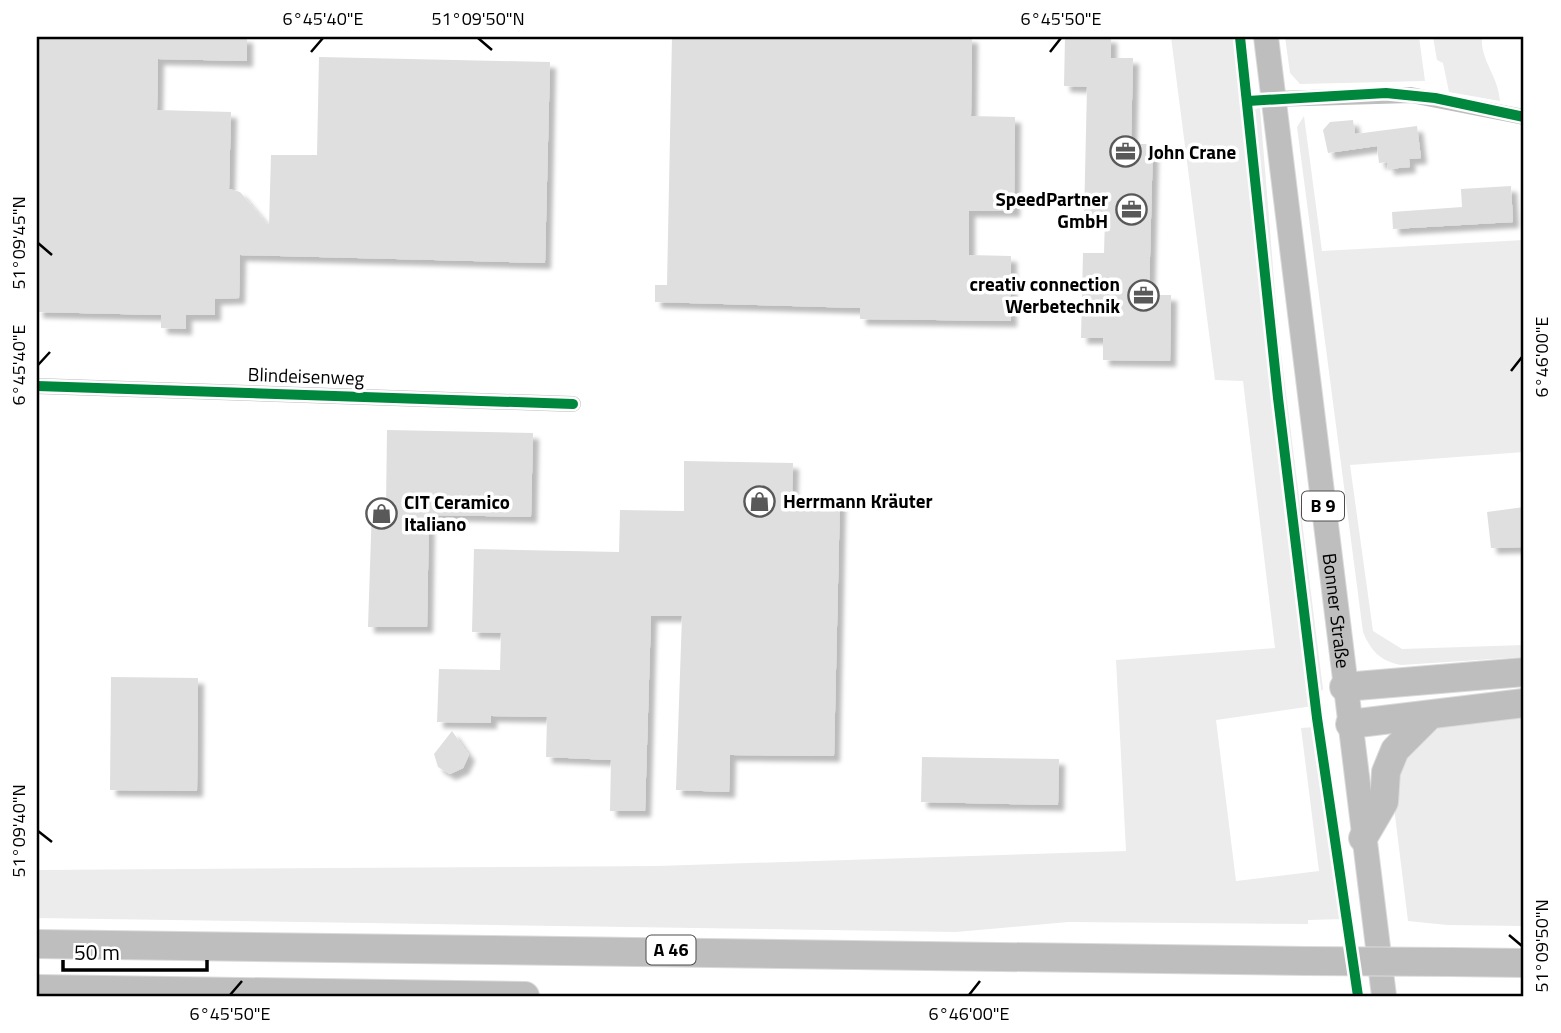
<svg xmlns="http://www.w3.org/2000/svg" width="1561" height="1033" viewBox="0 0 1561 1033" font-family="'Titillium Web',sans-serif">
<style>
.green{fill:#ececec}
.building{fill:#dfdfdf;filter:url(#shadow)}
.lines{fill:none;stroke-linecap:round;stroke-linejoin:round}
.primary-casing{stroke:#dbdbdb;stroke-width:26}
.highway-casing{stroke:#dbdbdb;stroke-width:30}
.street{stroke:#bebebe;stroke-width:16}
.primary{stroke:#bebebe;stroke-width:24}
.highway{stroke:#bebebe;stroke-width:28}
.highway-bridge-casing{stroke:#dbdbdb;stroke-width:30;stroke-linecap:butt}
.highway-bridge{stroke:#bebebe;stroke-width:28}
.cycleway-casing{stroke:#fff;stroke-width:15}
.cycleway{stroke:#00873e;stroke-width:10}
.ticks{fill:none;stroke:#000;stroke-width:2.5}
.labels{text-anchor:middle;stroke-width:7;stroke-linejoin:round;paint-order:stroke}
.shield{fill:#fff;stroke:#4c4c4c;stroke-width:2}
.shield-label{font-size:18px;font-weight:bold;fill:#000}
.poi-label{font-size:19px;font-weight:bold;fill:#000;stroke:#fff;text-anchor:start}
.street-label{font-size:19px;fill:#000;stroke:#fff}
.neatline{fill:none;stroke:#000;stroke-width:2.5}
.ticks-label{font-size:18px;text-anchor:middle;fill:#000}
</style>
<defs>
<filter id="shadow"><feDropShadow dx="6" dy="6" stdDeviation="2" flood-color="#0004"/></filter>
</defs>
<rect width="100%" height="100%" fill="#fff"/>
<!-- green -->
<path class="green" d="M 1171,37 L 1234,37 L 1270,377 L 1313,706 L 1216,720 L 1236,881 L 1319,871 L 1301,728 L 1315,727 L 1344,919 L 1308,920 L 1308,924 L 1068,922 L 956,932 L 37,918 L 37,870 L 657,866 L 1126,851 L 1116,660 L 1275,648 L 1243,381 L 1215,380 Z
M 1285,37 L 1419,37 L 1425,81 L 1300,84 L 1290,73 Z
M 1433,37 L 1482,37 C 1480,60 1498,75 1500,101 L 1449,92 L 1443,63 L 1437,60 Z
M 1260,108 L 1278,329 L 1323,689 L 1319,693 L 1277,363 L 1255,109 Z
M 1304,116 L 1322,251 L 1524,240 L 1524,452 L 1350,465 L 1373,631 L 1402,649 L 1524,645 L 1524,657 L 1401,665 C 1380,661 1371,651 1363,632 L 1297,127 Z
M 1524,714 L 1524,926 L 1447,925 L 1408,921 L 1392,791 L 1399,760 L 1432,728 Z"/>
<!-- building -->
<path class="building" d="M 37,37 L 247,37 L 247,61 L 158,59 L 157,110 L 231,112 L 229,189 L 240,192 L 269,226 L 271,155 L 317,155 L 319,57 L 550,62 L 545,263 L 240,255 L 239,298 L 215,299 L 215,315 L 186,315 L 186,329 L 161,328 L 161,315 L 37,312 Z
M 672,37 L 972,37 L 971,116 L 1015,117 L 1014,211 L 969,211 L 969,255 L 1011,256 L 1011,321 L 860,319 L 860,308 L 655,302 L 655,285 L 667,285 Z
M 1065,37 L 1111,37 L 1111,58 L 1133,58 L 1131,144 L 1153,144 L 1149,295 L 1171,295 L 1170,361 L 1103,360 L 1103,338 L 1081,338 L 1083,253 L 1104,253 L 1105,218 L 1084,218 L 1087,87 L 1064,86 Z
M 1353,120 L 1355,134 L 1417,126 L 1421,158 L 1409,159 L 1410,167 L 1388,169 L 1387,162 L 1379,163 L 1377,146 L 1328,153 L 1323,130 L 1330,122 Z
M 1511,186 L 1513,222 L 1393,229 L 1392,212 L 1462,207 L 1461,189 Z
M 387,430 L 533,433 L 531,517 L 429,515 L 427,627 L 368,627 L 372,506 L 386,506 Z
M 684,461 L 793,463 L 792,497 L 840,498 L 834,756 L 730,755 L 729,792 L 676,790 L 682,616 L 651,616 L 645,811 L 610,811 L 611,760 L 546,757 L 547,717 L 491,716 L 491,723 L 437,722 L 439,669 L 500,670 L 501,633 L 472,632 L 474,549 L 619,552 L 620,510 L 684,511 Z
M 1524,507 L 1524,547 L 1491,548 L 1487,512 Z
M 111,677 L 198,678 L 197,791 L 110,790 Z
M 452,731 L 469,755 L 463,768 L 450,774 L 438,767 L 434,754 Z
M 922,757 L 1059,759 L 1058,805 L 921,802 Z"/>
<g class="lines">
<defs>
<g id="primary">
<path id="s1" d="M 1266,37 L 1384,996"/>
</g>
<path id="highway" d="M 1344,687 L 1524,672
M 1350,724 L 1524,703
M 1363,838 L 1384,802 L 1386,772 L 1395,750 L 1430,715
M 37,944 L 1306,961
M 1450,962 L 1524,963
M 37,989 L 525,996"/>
</defs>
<!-- primary casing -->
<use href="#primary" class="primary-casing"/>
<!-- highway casing -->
<use href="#highway" class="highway-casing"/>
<!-- street -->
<path class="street" d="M 1273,99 L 1411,95 L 1524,117
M 37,386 L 573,404"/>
<!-- primary -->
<use href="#primary" class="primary"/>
<!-- highway -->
<use href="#highway" class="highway"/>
<defs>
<path id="highway-bridge" d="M 1306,961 L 1450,962"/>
</defs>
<!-- highway-bridge casing -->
<use href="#highway-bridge" class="highway-bridge-casing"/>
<!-- highway-bridge -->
<use href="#highway-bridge" class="highway-bridge"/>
<defs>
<path id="cycleway" d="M 1240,37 L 1278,398 L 1317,718 L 1358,996
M 1248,101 L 1386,93 L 1435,98 L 1524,117
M 37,386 L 573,404"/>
</defs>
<!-- cycleway casing -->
<use href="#cycleway" class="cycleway-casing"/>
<!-- cycleway -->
<use href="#cycleway" class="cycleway"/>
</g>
<!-- ticks -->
<path class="ticks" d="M 478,38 L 492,50M 311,52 L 323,38M 1050,52 L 1061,38M 38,243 L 52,255M 38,365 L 50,352M 1511,371 L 1522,357M 38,831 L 52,842M 1509,935 L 1522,946M 230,995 L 242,981M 969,995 L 980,981"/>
<!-- icons -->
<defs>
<symbol id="office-ring" viewBox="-11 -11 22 22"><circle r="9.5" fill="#fff" stroke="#595959" stroke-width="1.5"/><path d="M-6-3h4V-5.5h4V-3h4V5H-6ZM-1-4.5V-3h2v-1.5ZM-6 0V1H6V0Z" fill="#595959"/></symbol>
<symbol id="shop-ring" viewBox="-11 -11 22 22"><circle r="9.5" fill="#fff" stroke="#595959" stroke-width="1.5"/><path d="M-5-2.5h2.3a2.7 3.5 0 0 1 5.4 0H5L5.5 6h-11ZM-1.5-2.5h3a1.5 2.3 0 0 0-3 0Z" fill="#595959"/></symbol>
</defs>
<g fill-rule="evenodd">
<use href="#office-ring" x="1108" y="134" width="35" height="35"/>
<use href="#office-ring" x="1114" y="192" width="35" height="35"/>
<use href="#office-ring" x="1126" y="278" width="35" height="35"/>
<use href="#shop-ring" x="742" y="484" width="35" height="35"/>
<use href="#shop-ring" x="364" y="496" width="35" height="35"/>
</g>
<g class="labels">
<!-- shield labels -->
<g class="shield">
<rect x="1302" y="491.5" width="42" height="29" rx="5"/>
<rect x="646.5" y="935.5" width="49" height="29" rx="5"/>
</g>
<g class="shield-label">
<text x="1323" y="512">B 9</text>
<text x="671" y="956">A 46</text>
</g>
<!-- poi labels -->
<g class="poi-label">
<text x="1148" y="159">John Crane</text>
<text x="1108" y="206" text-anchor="end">SpeedPartner<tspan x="1108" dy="22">GmbH</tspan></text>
<text x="1120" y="291" text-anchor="end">creativ connection<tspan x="1120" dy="22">Werbetechnik</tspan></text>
<text x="783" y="508">Herrmann Kräuter</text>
<text x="404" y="509">CIT Ceramico<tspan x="404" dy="22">Italiano</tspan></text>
</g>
<!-- street labels -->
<g class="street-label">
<text transform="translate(306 376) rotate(2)" y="7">Blindeisenweg</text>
<text dy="7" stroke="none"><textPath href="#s1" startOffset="578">Bonner Straße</textPath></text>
</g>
</g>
<!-- border -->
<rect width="1561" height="1033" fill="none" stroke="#ffffff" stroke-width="77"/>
<!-- scale -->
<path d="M63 960v10h144v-10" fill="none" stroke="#000000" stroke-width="3.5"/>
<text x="74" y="960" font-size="21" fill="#000000" stroke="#ffffff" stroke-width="5" paint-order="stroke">50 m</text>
<rect x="38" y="38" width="1484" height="957" class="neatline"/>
<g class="ticks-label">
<text x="323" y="25">6°45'40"E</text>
<text x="478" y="25">51°09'50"N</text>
<text x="1061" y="25">6°45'50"E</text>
<text transform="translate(19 243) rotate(-90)" y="6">51°09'45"N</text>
<text transform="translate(1542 357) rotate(-90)" y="6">6°46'00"E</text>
<text transform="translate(19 365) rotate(-90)" y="6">6°45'40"E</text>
<text transform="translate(19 831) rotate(-90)" y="6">51°09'40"N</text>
<text transform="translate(1542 946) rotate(-90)" y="6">51°09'50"N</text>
<text x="230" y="1020">6°45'50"E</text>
<text x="969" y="1020">6°46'00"E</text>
</g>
</svg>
